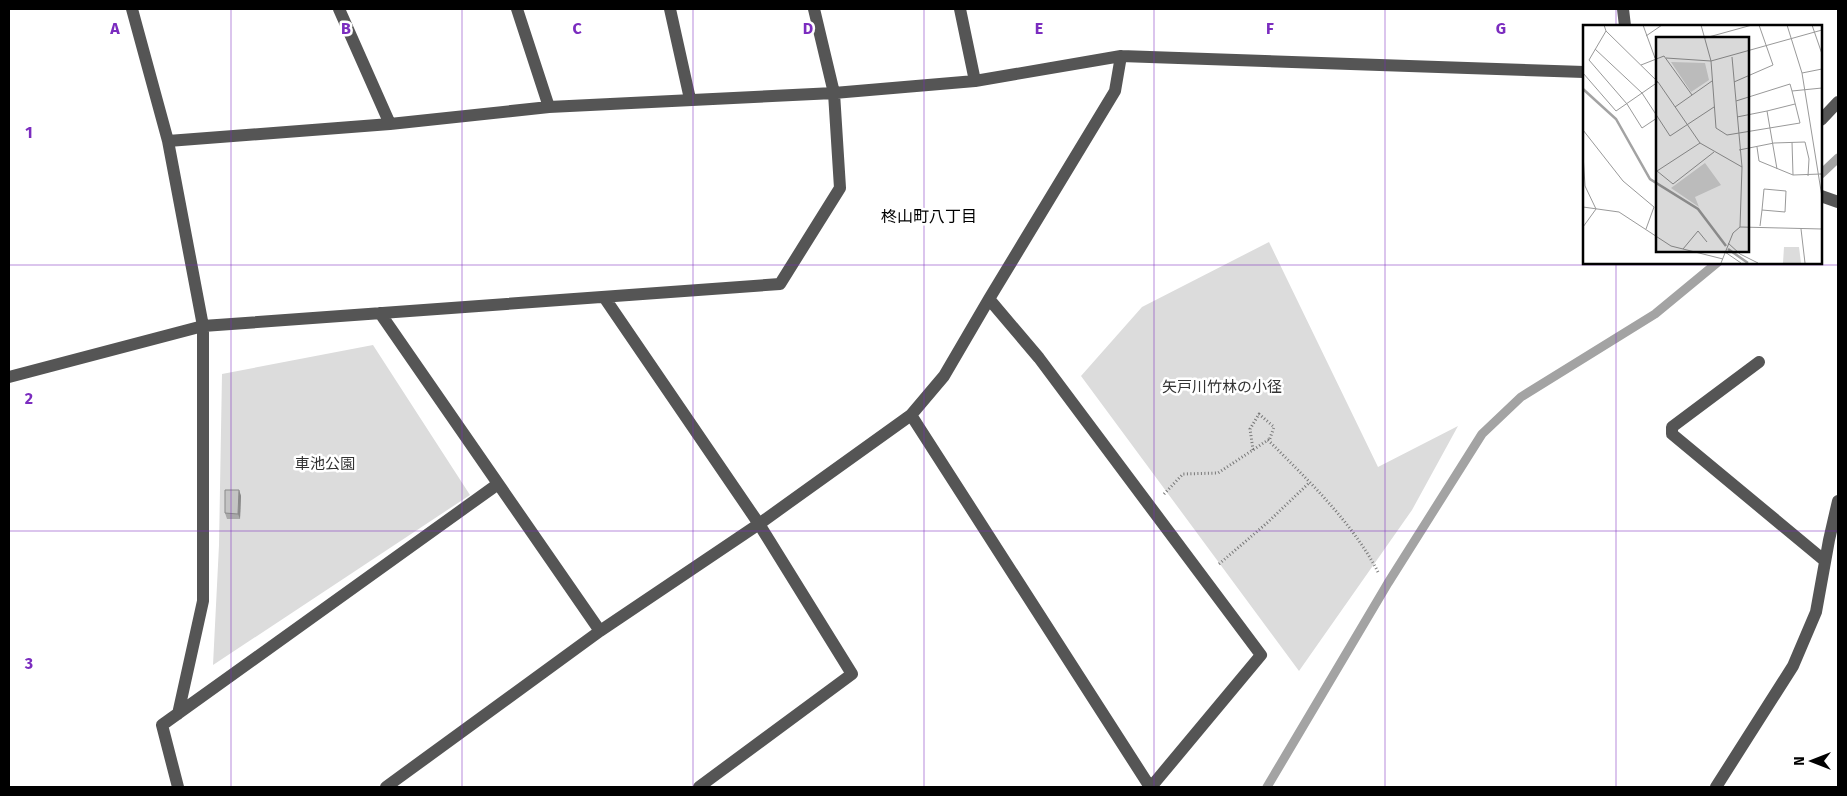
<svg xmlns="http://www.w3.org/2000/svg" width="1847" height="796" viewBox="0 0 1847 796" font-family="'Fira Sans','Noto Sans JP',sans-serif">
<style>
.green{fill:#dcdcdc}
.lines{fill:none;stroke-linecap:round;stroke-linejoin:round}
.stream{stroke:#a3a3a3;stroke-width:9}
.path{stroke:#777;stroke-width:3;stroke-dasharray:1 2.5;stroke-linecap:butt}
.minor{stroke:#555;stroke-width:12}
.wall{fill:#a9a9a9}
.shaded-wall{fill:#898989}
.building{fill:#c4c4c4;stroke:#898989}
.grid{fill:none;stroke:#7b2cbf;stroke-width:1;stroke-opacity:0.55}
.labels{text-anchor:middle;stroke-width:5;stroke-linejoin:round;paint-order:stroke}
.park-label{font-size:15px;fill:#333;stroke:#fff}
.neighbourhood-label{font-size:16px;fill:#000;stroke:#fff}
.inset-river{fill:none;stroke:#a3a3a3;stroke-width:2.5}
.inset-road{fill:none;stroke:#999;stroke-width:1}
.view{fill:#000;fill-opacity:0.15;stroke:#000;stroke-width:2.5}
.inset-edge{fill:none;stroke:#000;stroke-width:2.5}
.grid-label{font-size:16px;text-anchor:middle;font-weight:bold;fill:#7b2cbf;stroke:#fff;stroke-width:5;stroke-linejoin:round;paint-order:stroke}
</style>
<rect width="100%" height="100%" fill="#fff"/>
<!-- green -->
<path class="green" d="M 1269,242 L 1378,467 L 1458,426 L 1412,510 L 1299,671 L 1081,376 L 1142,307 Z
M 373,345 L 470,495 L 213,665 L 219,545 L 222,374 Z"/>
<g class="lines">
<!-- stream -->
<path class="stream" d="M 1821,174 L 1838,158
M 1267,787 L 1388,583 L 1482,434 L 1521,397 L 1655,314 L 1718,262"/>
<!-- path -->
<path class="path" d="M 1253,450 L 1250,429 L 1259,414 L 1274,427 L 1269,441
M 1164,494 L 1183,474 L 1218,473 L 1268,440 C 1308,480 1352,522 1378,572
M 1219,564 L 1267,523 L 1309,483"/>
<!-- minor -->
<path class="minor" d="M 132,9 L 168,141 L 203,326 L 203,601 L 178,714
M 339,9 L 390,124
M 517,9 L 549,107
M 670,9 L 690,99
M 960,9 L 975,81
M 1623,9 L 1625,26
M 1821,120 L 1838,102
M 168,141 L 390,124 L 549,107 L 834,93 L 975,81 L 1121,56 L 1584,72
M 1821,196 L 1838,202
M 604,297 L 759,524 L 852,674 L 699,787
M 989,299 L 1039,358 L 1261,655 L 1151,787
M 380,313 L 600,631
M 1759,362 L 1672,427 L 1672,434 L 1825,561
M 9,377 L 203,326 L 780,284 L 840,188 L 834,93 L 814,9
M 911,415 L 1150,787
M 178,787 L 162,725 L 498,484
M 386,787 L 600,631 L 759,524 L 911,415 L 944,376 L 989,299 L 1115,91 L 1121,56
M 1716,787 L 1793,666 L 1816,612 L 1829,540 L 1838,501"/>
</g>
<!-- wall -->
<path class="wall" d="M 239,490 L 241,496 L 240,519 L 227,519 L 225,513 Z"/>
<!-- shaded-wall -->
<path class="shaded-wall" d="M 239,490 L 241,496 L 240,519 L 238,514 Z"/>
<!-- building -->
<path class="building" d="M 225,490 L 239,490 L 238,514 L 225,513 Z"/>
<!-- grid -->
<path class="grid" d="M 231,9 L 231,787M 462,9 L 462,787M 693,9 L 693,787M 924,9 L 924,787M 1154,9 L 1154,787M 1385,9 L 1385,787M 1616,9 L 1616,26M 1616,262 L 1616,787M 9,265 L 1838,265M 9,531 L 1838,531"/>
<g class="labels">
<!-- park labels -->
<g class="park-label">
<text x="1222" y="392">矢戸川竹林の小径</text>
<text x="325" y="469">車池公園</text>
</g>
<!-- neighbourhood labels -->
<g class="neighbourhood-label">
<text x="929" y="222">柊山町八丁目</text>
</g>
</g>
<!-- overview -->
<g transform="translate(1583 25)">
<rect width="239" height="239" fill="#fff"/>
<path d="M 88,37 L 122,38 L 126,55 L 108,67 ZM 122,138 L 138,160 L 112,172 L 116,182 L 88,163 ZM 201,222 L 216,222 L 218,238 L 200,238 Z" fill="#dcdcdc"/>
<path class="inset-river" d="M 0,64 L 33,94 L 67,154 L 115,184 L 143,221M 145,224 L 165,238"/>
<path class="inset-road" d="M 21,0 L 23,6 L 75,57 L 117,118 L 159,142M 60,0 L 72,33M 118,0 L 128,36 L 133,103 L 144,110 L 217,98 L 209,66M 204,0 L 219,48 L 239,172M 229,0 L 239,29M 23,6 L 6,35 L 44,79 L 59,103 L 74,93M 63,11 L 79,0M 122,13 L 169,0M 12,24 L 59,68 L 87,111 L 131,82M 149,32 L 159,142 L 157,202M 83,33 L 128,36 L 239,5M 58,40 L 81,31 L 109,70M 0,48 L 33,86 L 75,57M 219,48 L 239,44M 151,57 L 190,40 L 176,0M 153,76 L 207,59 L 209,66 L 239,63M 92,82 L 129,56M 184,86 L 212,79M 154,92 L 184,86 L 194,144M 0,105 L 40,156 L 71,182 L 63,204M 209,117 L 210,150M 117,118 L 74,146 L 90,159 L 131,127M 174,122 L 176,136 L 210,150 L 238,149M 156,125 L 191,118 L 222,117 L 226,134 L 225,151M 0,129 L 2,161 L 13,184M 0,182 L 36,187 L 88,221 L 140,234M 177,201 L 179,185 L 181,164 L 203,166 L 202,187 L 179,185M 0,202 L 13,184M 218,204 L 222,238M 145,218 L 157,229 L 175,238M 100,224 L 115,206 L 124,217M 142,227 L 158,238M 138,238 L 150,208 L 157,202 L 239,204"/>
<path class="view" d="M 73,12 L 166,12 L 166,227 L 73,227 Z"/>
<rect width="239" height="239" class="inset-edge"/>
</g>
<g class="grid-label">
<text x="115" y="34">A</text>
<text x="346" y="34">B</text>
<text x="577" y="34">C</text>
<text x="808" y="34">D</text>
<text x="1039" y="34">E</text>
<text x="1270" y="34">F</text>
<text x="1501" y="34">G</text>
<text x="29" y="138">1</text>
<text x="29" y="404">2</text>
<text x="29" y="669">3</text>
</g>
<!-- border -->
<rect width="1847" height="796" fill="none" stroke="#000000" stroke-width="20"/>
<!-- north arrow -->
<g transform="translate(1812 761) rotate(270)" stroke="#ffffff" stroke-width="4" paint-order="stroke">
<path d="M0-4L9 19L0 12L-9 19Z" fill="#000000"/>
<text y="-8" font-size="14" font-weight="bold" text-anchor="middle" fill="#000000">N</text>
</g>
</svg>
